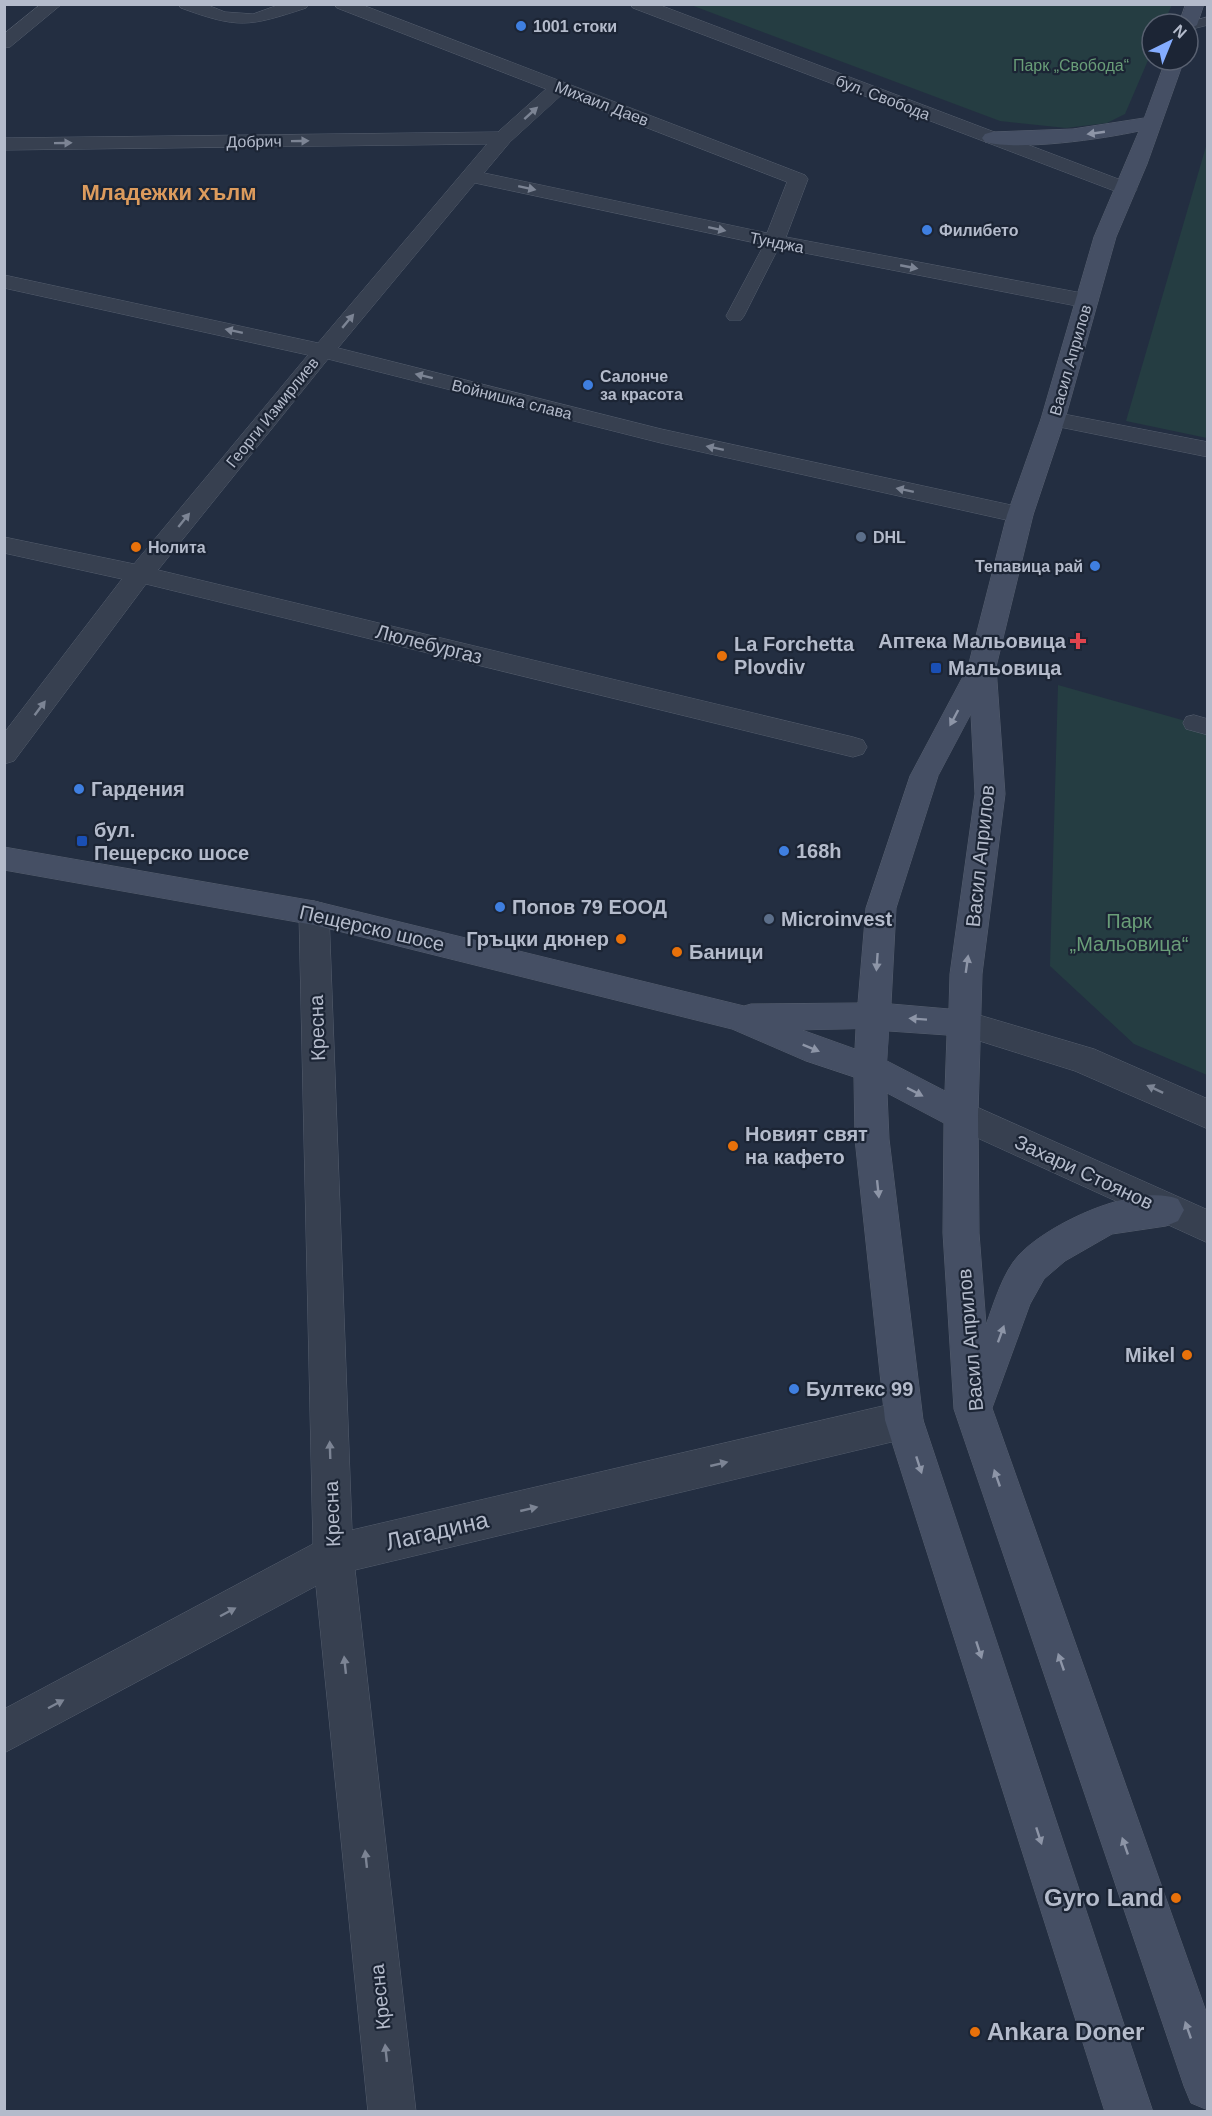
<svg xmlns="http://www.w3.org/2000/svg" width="1212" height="2116" viewBox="0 0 1212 2116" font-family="Helvetica,sans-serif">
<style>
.green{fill:#253d42}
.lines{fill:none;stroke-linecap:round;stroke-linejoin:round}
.service-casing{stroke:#555e6e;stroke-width:1}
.minor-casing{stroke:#555e6e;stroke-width:1}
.tertiary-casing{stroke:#555e6e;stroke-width:1}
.secondary-casing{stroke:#555e6e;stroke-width:1}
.service{fill:#374050;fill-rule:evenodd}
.minor{fill:#374050;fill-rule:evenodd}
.tertiary{fill:#374050;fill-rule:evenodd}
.secondary{fill:#454f64;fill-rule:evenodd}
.oneway{fill:#7c8494}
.oneway2{fill:#8d95a7}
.shop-dot{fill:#3f7fe0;stroke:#1c2535;stroke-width:2}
.service-dot{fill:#5c6f8a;stroke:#1c2535;stroke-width:2}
.food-dot{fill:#e8710a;stroke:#1c2535;stroke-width:2}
.health-dot{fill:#e0444e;stroke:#1c2535;stroke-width:2}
.transit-dot{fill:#1a4fb4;stroke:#1c2535;stroke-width:2}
.labels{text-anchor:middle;stroke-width:4.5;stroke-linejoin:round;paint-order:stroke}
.far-poi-label{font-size:16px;font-weight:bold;fill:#b4bbcb;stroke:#1c2535;text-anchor:start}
.far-park-label{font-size:16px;fill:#699d78;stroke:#1c2535}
.far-street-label{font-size:16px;fill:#b4bbcb;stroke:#1c2535}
.poi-label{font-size:20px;font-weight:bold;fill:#b4bbcb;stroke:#1c2535;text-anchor:start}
.street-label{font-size:20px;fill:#b4bbcb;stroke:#1c2535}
.park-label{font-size:20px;fill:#699d78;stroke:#1c2535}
.far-district-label{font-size:22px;font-weight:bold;fill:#dc9b5d;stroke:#1c2535}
.near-street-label{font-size:24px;fill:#b4bbcb;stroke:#1c2535}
.near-poi-label{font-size:24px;font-weight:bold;fill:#b4bbcb;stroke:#1c2535;text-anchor:end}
</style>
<rect width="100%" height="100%" fill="#232e41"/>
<!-- green -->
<path class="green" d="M 691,5 L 1172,4 L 1172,5 L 1163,24 L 1152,24 L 1152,51 L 1125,114 L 1107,123 L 1066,128 L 1000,121 Z
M 1207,143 L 1207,438 L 1126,421 Z
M 1058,685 L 1207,727 L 1207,1075 L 1134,1044 L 1050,966 Z"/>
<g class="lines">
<defs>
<path id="service" d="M 1208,17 L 1208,25 L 1188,30 L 1188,24 L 1182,24 Z
M 774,236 L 782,241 L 744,316 L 741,320 L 729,320 L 726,316 L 766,241 Z
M 1194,715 L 1208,719 L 1208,735 L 1186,729 L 1183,723 L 1186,717 Z"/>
<path id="minor" d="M 41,4 L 62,4 L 10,47 L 4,48 L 4,34 Z
M 178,4 L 205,4 L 225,12 L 253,14 L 281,4 L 309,4 L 306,8 C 248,27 239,29 181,8 Z
M 334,4 L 360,4 L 805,175 L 808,179 L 786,237 L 1087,294 L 1095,296 L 1098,301 L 1095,306 L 1087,308 L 774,247 L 475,183 L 338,348 L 661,429 L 1020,507 L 1029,509 L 1033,515 L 1029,521 L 1020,523 L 661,443 L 328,359 L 158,570 L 853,737 L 863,740 L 867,747 L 863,754 L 853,757 L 146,584 L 14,761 L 4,764 L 4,733 L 122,579 L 4,553 L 4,537 L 134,564 L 308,355 L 4,288 L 4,275 L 318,343 L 487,144 L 4,150 L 4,138 L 498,132 L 546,89 L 337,8 ZM 562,95 L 787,182 L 767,233 L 484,173 L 510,142 Z
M 1053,412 L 1208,442 L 1208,457 L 1045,424 L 1041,419 L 1045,414 Z
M 314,901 L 325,904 L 329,913 L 352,1530 L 904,1401 L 918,1407 L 923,1420 L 918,1433 L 904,1439 L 355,1570 L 416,2112 L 368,2112 L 316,1586 L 4,1753 L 4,1709 L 313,1544 L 299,913 L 303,904 Z"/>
<path id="tertiary" d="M 630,4 L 657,4 L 1134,185 L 1137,189 L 1134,193 L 1120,193 L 633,8 Z
M 962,1010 L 1094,1049 L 1208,1099 L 1208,1129 L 1075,1071 L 951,1032 L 946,1023 L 951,1014 Z
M 961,1100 L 1208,1210 L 1208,1243 L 949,1125 L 944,1115 L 949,1105 Z"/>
<path id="secondary" d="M 1186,4 L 1204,4 L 1197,25 L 1188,30 L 1188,24 L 1179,24 Z
M 1166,60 L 1184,60 L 1147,164 L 1116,237 L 1065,419 L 1033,515 L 996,667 L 1005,794 L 982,974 L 978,1115 L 979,1233 L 986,1325 C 994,1303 1003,1272 1019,1255 C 1049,1223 1136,1183 1178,1199 L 1184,1210 L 1178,1221 L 1166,1226 L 1112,1234 L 1065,1261 L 1044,1279 L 1030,1304 L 992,1408 L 1208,2017 L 1208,2110 L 1191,2103 L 1184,2086 L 954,1409 L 943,1233 L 944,1123 L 887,1093 L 889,1139 L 923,1420 L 1153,2112 L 1105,2112 L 885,1420 L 855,1139 L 854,1077 L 806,1061 L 732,1029 L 314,925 L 4,870 L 4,847 L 314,901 L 744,1006 L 751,1004 L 858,1003 L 866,908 L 910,776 L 968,667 L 1007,515 L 1041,419 L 1094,237 L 1139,131 C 1103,139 1019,151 985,142 L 982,138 L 985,134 L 992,132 L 1073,129 L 1144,118 ZM 971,714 L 975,794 L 950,974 L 949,1009 L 891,1004 L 896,908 L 938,776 ZM 856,1029 L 855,1049 L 802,1030 ZM 889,1031 L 947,1035 L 945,1091 L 887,1061 Z"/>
</defs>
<!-- service casing -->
<use href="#service" class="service-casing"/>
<!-- minor casing -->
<use href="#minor" class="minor-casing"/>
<!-- tertiary casing -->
<use href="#tertiary" class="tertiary-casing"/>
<!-- secondary casing -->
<use href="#secondary" class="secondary-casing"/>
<!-- service -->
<use href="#service" class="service"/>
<!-- minor -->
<use href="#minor" class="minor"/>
<!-- tertiary -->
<use href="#tertiary" class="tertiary"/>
<!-- secondary -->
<use href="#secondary" class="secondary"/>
</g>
<!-- one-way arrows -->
<defs><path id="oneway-solid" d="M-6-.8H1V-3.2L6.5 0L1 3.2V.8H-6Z" transform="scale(1.5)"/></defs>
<g class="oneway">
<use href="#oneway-solid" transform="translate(531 113) rotate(-42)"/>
<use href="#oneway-solid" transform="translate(300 141) rotate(-1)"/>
<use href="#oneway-solid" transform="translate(63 143) rotate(-1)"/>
<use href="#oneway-solid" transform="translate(527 188) rotate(12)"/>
<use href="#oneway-solid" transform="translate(717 229) rotate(12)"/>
<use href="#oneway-solid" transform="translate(909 267) rotate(11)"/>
<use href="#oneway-solid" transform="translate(348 321) rotate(-50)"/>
<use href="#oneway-solid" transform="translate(234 331) rotate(-168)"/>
<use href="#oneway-solid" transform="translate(424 376) rotate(-166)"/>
<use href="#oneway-solid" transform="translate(715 448) rotate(-168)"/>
<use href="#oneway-solid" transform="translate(905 490) rotate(-168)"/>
<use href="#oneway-solid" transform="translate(184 520) rotate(-51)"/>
<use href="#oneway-solid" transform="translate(40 708) rotate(-53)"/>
<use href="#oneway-solid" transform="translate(1155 1089) rotate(-155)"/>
<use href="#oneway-solid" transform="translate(330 1450) rotate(-92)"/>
<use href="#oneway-solid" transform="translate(719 1464) rotate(-13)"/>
<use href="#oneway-solid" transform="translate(529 1509) rotate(-13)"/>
<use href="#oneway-solid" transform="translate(228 1612) rotate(-28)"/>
<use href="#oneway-solid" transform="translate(345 1665) rotate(-96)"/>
<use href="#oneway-solid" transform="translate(56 1704) rotate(-28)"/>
<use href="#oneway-solid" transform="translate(366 1859) rotate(-96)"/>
<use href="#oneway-solid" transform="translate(386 2053) rotate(-96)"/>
</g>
<g class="oneway2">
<use href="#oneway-solid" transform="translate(1096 133) rotate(172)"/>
<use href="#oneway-solid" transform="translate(954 718) rotate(118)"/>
<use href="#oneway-solid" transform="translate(877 962) rotate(94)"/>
<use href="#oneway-solid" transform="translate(967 964) rotate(-82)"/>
<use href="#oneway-solid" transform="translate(918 1019) rotate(-176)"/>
<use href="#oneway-solid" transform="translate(811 1048) rotate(22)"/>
<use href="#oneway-solid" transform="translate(915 1092) rotate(27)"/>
<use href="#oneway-solid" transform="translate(878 1189) rotate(84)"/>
<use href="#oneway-solid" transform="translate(1001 1334) rotate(-70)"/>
<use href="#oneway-solid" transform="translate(919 1465) rotate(72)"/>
<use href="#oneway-solid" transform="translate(997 1478) rotate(-109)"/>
<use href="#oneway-solid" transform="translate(979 1650) rotate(72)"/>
<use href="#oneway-solid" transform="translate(1061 1662) rotate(-109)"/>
<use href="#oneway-solid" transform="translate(1039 1836) rotate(72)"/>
<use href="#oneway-solid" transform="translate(1125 1846) rotate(-109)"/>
<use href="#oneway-solid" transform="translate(1188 2030) rotate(-109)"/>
</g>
<!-- markers -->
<g class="shop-dot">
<circle cx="521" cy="26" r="6"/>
<circle cx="927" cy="230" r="6"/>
<circle cx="588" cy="385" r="6"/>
<circle cx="1095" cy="566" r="6"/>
<circle cx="79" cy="789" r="6"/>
<circle cx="784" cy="851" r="6"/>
<circle cx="500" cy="907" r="6"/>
<circle cx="794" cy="1389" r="6"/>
</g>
<g class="service-dot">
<circle cx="861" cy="537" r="6"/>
<circle cx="769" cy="919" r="6"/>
</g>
<g class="food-dot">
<circle cx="136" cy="547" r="6"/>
<circle cx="722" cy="656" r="6"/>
<circle cx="621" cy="939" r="6"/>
<circle cx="677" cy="952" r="6"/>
<circle cx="733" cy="1146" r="6"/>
<circle cx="1187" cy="1355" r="6"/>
<circle cx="1176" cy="1898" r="6"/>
<circle cx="975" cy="2032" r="6"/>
</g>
<path class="health-dot" d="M1075 632h6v6h6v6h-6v6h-6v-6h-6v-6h6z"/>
<g class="transit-dot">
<rect x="930" y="662" width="12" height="12" rx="3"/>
<rect x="76" y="835" width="12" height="12" rx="3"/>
</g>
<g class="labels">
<!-- far-poi labels -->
<g class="far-poi-label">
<text x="533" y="32">1001 стоки</text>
<text x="939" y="236">Филибето</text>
<text x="600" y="382">Салонче<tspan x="600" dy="18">за красота</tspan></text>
<text x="873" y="543">DHL</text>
<text x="148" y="553">Нолита</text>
<text x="1083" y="572" text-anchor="end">Тепавица рай</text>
</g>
<!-- far-park labels -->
<g class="far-park-label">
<text x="1071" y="71">Парк „Свобода“</text>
</g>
<!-- far-street labels -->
<g class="far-street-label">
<text transform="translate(883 97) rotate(21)" y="6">бул. Свобода</text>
<text transform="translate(602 103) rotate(21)" y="6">Михаил Даев</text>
<text transform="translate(254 141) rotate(-1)" y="6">Добрич</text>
<text transform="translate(777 242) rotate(11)" y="6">Тунджа</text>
<text transform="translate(1070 360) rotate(-74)" y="6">Васил Априлов</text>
<text transform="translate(512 399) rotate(14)" y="6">Войнишка слава</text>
<text transform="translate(272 412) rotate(-51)" y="6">Георги Измирлиев</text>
</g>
<!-- poi labels -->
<g class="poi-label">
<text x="1066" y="648" text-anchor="end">Аптека Мальовица</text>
<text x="734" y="651">La Forchetta<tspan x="734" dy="23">Plovdiv</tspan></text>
<text x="948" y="675">Мальовица</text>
<text x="91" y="796">Гардения</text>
<text x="94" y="837">бул.<tspan x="94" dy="23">Пещерско шосе</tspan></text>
<text x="796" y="858">168h</text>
<text x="512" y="914">Попов 79 ЕООД</text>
<text x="781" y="926">Microinvest</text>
<text x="609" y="946" text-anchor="end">Гръцки дюнер</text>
<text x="689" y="959">Баници</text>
<text x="745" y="1141">Новият свят<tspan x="745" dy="23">на кафето</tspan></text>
<text x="1175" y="1362" text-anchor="end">Mikel</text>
<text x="806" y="1396">Бултекс 99</text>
</g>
<!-- street labels -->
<g class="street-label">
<text transform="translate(429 644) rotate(14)" y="7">Люлебургаз</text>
<text transform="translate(980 856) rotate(-84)" y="7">Васил Априлов</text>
<text transform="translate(372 928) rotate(13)" y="7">Пещерско шосе</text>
<text transform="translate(317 1028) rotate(-92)" y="7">Кресна</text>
<text transform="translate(1084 1172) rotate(25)" y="7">Захари Стоянов</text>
<text transform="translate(970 1340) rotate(-95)" y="7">Васил Априлов</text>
<text transform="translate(332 1514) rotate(-92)" y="7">Кресна</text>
<text transform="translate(380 1997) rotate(-96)" y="7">Кресна</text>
</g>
<!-- park labels -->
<g class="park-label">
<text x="1129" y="928">Парк<tspan x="1129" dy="23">„Мальовица“</tspan></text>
</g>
<!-- far-district labels -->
<g class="far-district-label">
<text x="169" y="200">Младежки хълм</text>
</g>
<!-- near-street labels -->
<g class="near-street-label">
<text transform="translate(437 1531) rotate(-13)" y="8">Лагадина</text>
</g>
<!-- near-poi labels -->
<g class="near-poi-label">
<text x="1164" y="1906">Gyro Land</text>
<text x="987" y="2040" text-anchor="start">Ankara Doner</text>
</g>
</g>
<!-- border -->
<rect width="1212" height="2116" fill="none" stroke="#b4bbcb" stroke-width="12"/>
<!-- north arrow -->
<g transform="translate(1170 42) rotate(43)"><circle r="28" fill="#1c2535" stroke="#596171" stroke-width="1.5"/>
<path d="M0-4.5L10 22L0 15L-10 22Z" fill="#85adff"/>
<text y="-9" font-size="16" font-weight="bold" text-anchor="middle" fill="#b4bbcb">N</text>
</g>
</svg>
